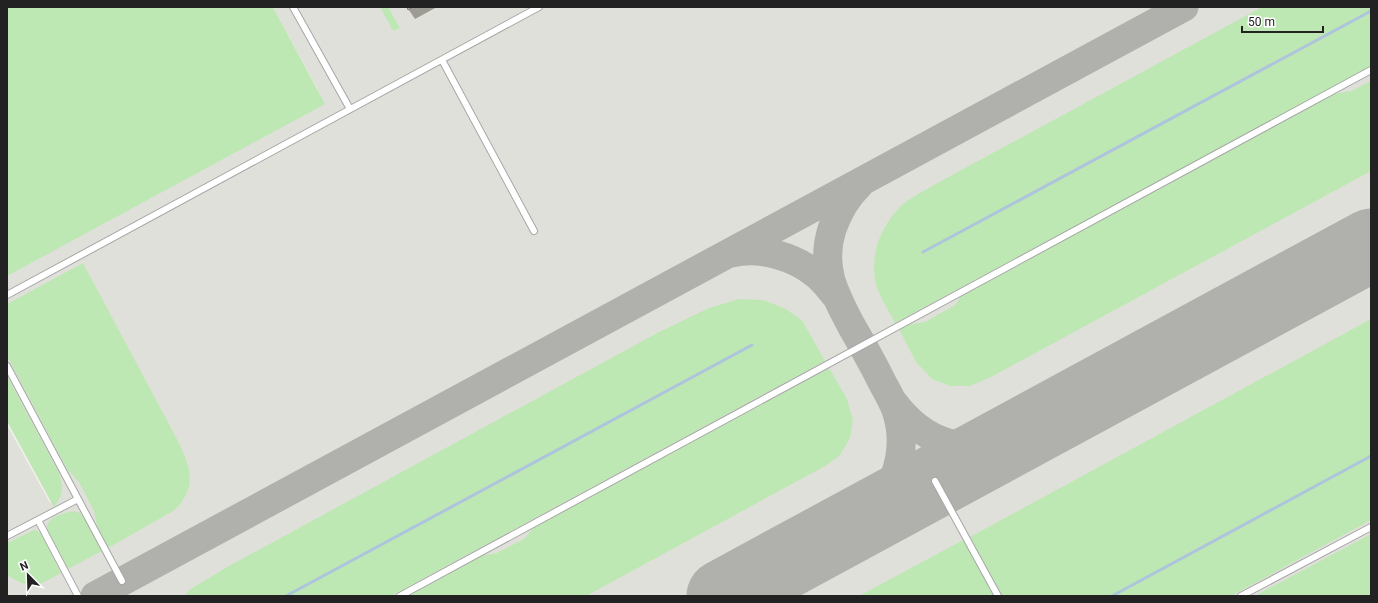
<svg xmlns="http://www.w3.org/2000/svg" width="1378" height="603" viewBox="0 0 1378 603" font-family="Roboto,sans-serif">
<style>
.airport{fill:#e0e0da}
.grass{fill:#bee8b3}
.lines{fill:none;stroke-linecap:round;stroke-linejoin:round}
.stream{stroke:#adc4dc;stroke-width:3}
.taxiway{stroke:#b0b0ac;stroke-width:29}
.runway{stroke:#b0b0ac;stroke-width:73}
.lane-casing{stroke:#a6a6a6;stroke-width:8}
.lane{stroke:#fff;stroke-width:6}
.wall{fill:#9d9b94}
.building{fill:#b7b4ac;stroke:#807e78}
</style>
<rect width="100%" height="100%" fill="#f1f1e9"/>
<!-- airport -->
<path class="airport" d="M 273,7 L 1371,7 L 1371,596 L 7,596 L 7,425 L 50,503 L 51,502 L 7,421 L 7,258 L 318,90 Z"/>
<!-- grass -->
<path class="grass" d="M 7,7 L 273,7 L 325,104 L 7,276 Z
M 380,7 L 388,7 L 400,28 L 393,31 Z
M 1262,7 L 1371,7 L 1371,67 L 895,323 C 889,311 880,298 876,285 C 869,254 881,225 903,204 C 911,197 923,192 932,186 Z
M 1371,81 L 1371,171 L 991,377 L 970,386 L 950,386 L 932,379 L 916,362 L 899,329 L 907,325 L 925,322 L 955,305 L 962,295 L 1334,94 L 1351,91 Z
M 83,263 L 179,443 C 191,469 197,487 175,510 L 108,548 L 97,526 L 94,511 L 79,482 L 67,469 L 7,356 L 7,304 Z
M 739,299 L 763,300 L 784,308 L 802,320 L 825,361 L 391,596 L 185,596 L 189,590 L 229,566 L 659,332 L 709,308 Z
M 1371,319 L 1371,520 L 1231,596 L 1002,596 L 970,537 Z
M 829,368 L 847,399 L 853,420 L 850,438 L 840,455 L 827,465 L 586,596 L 406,596 L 480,556 L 497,553 L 524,539 L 535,526 Z
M 7,376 L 59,473 C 63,487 64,494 54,507 L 7,421 Z
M 74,511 L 80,513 L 85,519 L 102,551 L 68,569 L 47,530 C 45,517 64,513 74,511 Z
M 34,530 L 38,531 L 41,534 L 61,573 C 37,586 32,591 7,575 L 7,543 Z
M 1371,534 L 1371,596 L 1258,596 L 1258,594 Z
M 963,540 L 994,596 L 859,596 Z"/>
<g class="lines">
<!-- stream -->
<path class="stream" d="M 923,252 L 1371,11
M 286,596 L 752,345
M 1112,596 L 1371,456"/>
<!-- taxiway -->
<path class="taxiway" d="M 732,253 C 760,246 795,257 817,275 C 824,281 830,289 836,296
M 893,402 C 925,445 964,455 1014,439
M 855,525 C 864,518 873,511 880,502 C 900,476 907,442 896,410 C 891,397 883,385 877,372 C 869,357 861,342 852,327 C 834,293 820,267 832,229 C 838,212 846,197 859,185
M 95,596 L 1184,7"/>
<!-- runway -->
<path class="runway" d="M 723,596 L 1371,245"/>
<defs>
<path id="lane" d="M 293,7 L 350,109
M 442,60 L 534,231
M 7,295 L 539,7
M 7,366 L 78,499 L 7,536
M 935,481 L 998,596
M 78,499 L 122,581
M 38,520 L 78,596
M 400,596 L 1371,70
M 1241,596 L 1371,527"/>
</defs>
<!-- lane casing -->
<use href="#lane" class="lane-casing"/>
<!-- lane -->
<use href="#lane" class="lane"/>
</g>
<!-- wall -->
<path class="wall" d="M 407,7 L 437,7 L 415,19 Z"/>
<!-- building -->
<path class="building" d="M 407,7 L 413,7 L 408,10 Z"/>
<!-- border -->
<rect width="1378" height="603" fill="none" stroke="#222222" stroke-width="16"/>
<!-- north arrow -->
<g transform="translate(28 575) rotate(337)" stroke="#ffffff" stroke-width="3" paint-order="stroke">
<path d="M0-3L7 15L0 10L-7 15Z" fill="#222222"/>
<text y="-6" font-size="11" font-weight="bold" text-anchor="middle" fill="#222222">N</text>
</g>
<!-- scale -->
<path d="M1242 26v6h81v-6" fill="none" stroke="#222222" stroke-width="2"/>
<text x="1248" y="26" font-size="12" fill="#222222" stroke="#ffffff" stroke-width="3" paint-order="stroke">50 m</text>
</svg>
